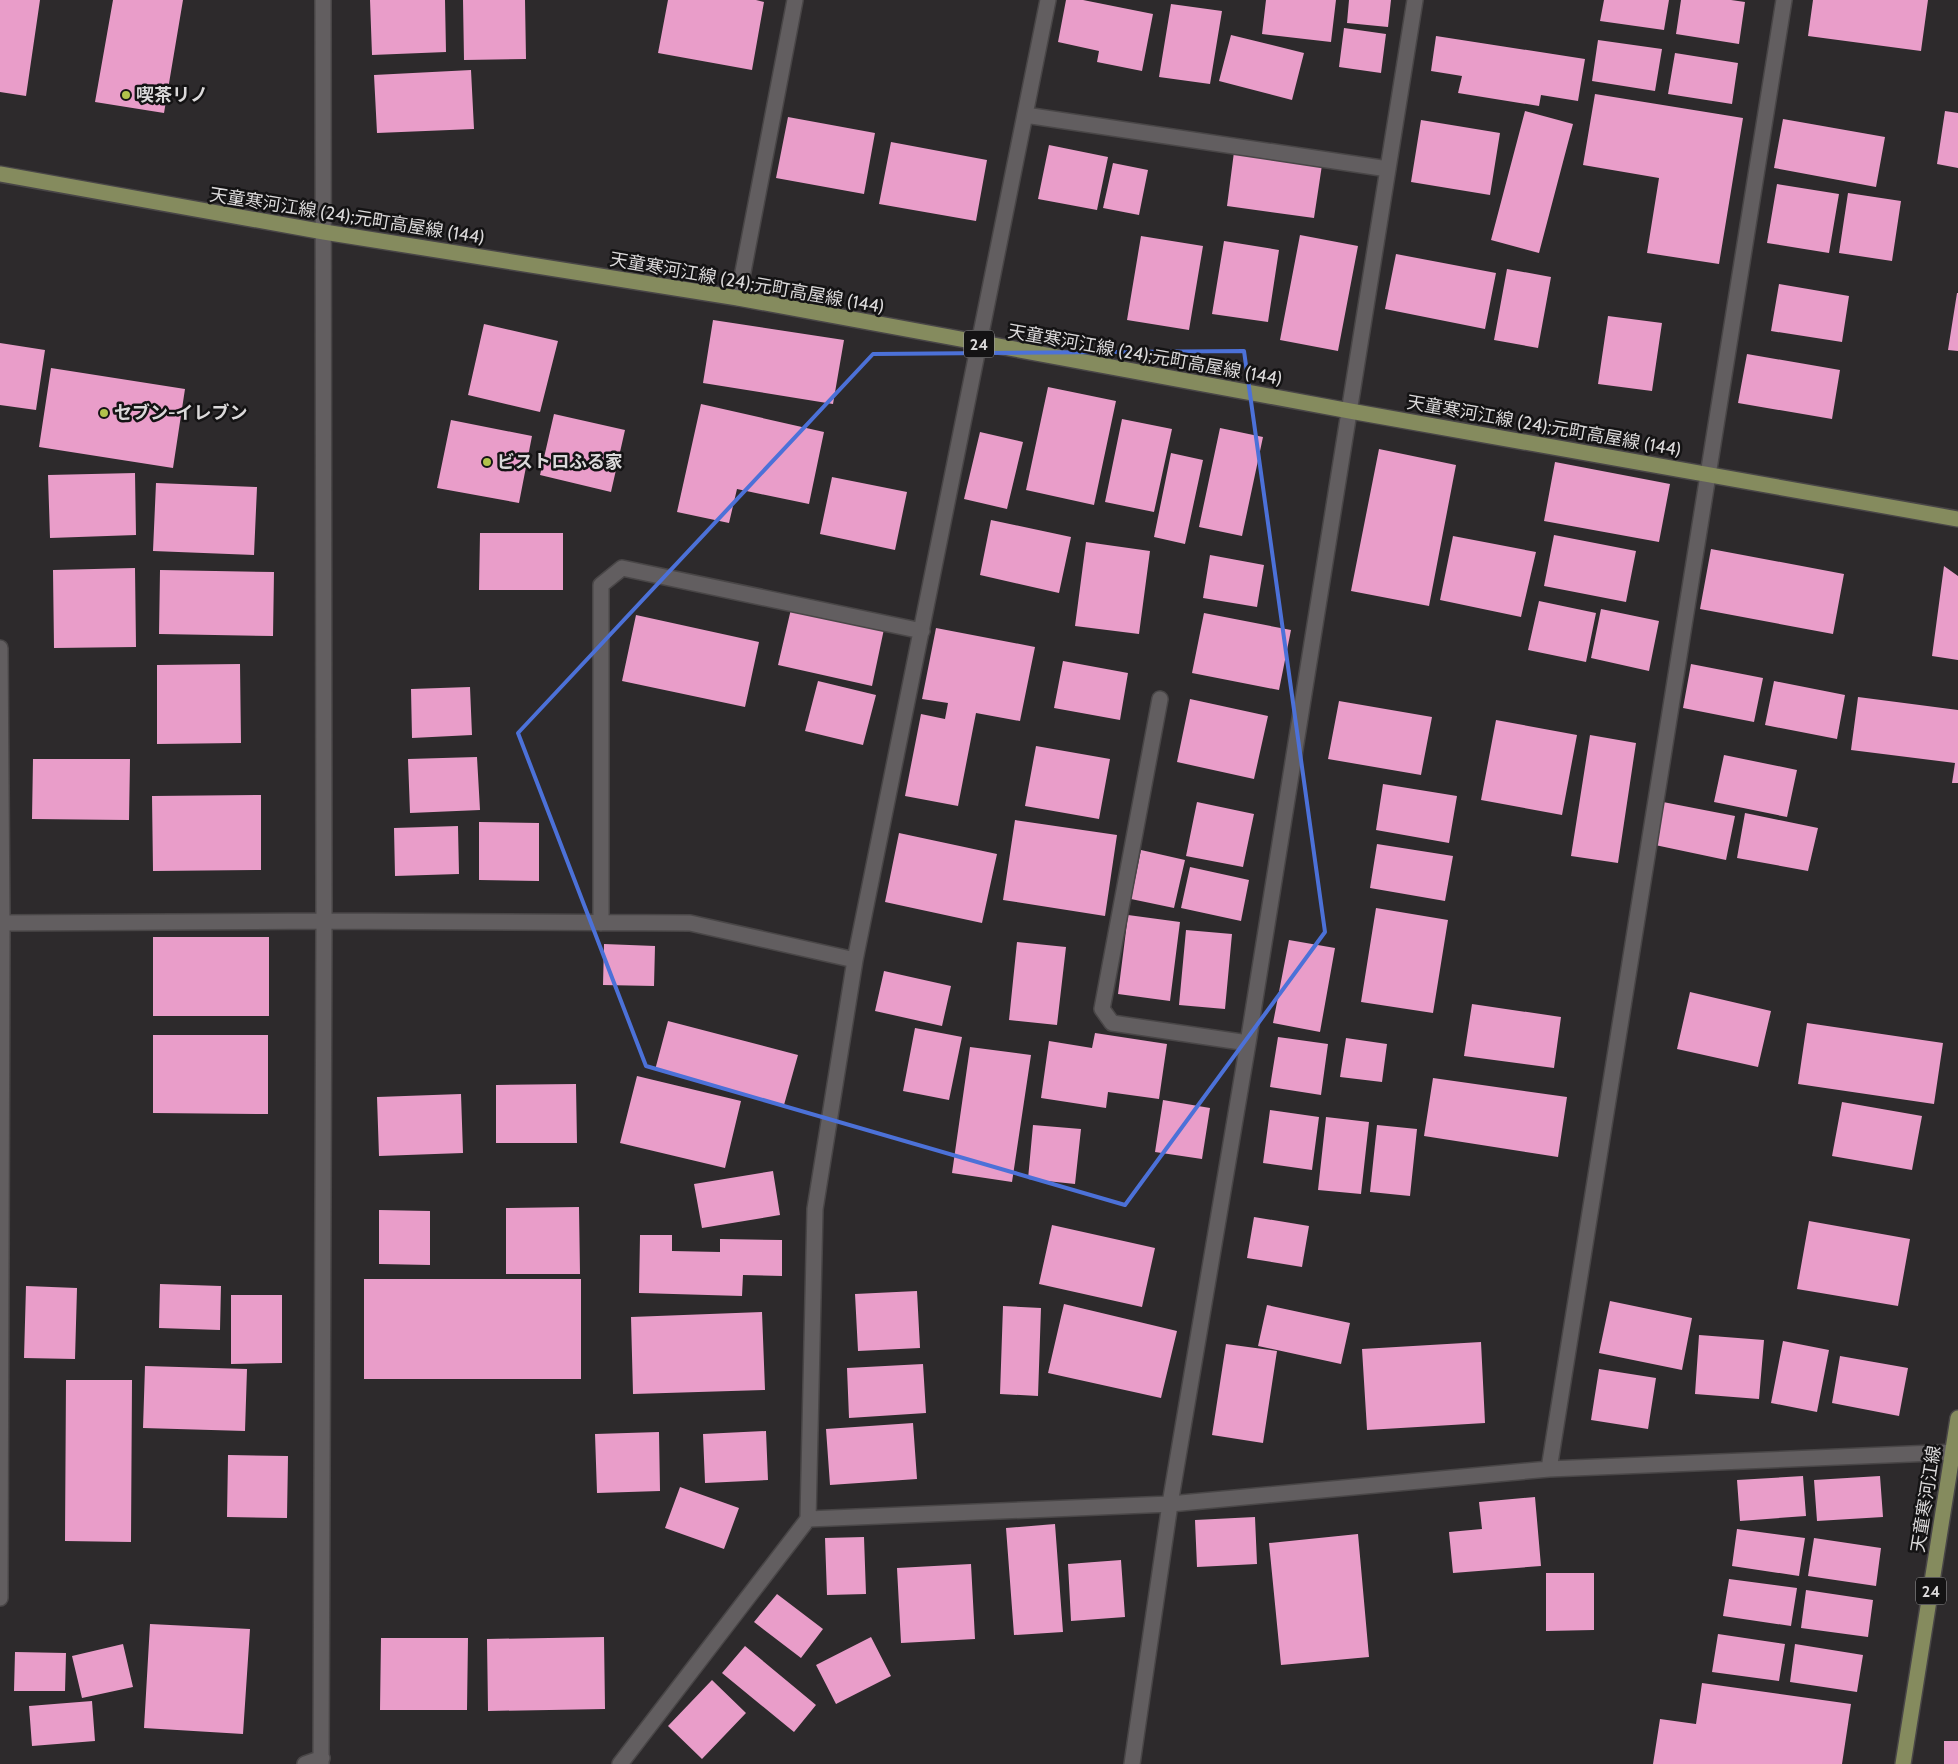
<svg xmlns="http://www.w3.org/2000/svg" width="1958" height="1764" viewBox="0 0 1958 1764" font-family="Cabin,'Noto Sans JP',sans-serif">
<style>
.building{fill:#e99dc9}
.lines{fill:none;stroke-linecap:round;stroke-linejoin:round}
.minor-casing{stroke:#494647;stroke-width:18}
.major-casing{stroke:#494647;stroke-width:18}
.minor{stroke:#625e60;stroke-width:15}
.major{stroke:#858b5e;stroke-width:15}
.marked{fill:none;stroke:#4c71d8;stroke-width:4;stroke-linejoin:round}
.poi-dot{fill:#b2c24b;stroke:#141314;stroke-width:2}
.labels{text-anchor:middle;stroke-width:5;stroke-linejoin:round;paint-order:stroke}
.shield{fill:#141314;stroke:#9f9e9f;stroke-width:1}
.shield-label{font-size:16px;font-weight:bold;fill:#dbd9da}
.poi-label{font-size:18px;font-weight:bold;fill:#dbd9da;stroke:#141314;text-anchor:start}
.street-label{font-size:18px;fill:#dbd9da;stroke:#141314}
</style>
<rect width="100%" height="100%" fill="#2d2a2c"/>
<!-- building -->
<path class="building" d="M 0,0 L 40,0 L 26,96 L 0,92 Z
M 113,0 L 183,0 L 164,113 L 95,102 Z
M 370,0 L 445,0 L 446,52 L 372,55 Z
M 463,0 L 525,0 L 526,59 L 464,60 Z
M 668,0 L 756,0 L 764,2 L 752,70 L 658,53 Z
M 1066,0 L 1083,0 L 1153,14 L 1142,71 L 1097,62 L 1099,51 L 1058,42 Z
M 1266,0 L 1336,0 L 1331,42 L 1262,34 Z
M 1349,0 L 1391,0 L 1388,27 L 1347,23 Z
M 1604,0 L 1669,0 L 1664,30 L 1600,21 Z
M 1681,0 L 1731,0 L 1745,2 L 1739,44 L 1676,34 Z
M 1813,0 L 1928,0 L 1921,51 L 1808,36 Z
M 1171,4 L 1222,11 L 1210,84 L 1159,77 Z
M 1344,28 L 1386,34 L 1381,73 L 1339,67 Z
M 1231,35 L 1304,53 L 1292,100 L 1219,81 Z
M 1436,36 L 1585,59 L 1578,101 L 1541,95 L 1539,106 L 1458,93 L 1462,76 L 1431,71 Z
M 1598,40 L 1662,49 L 1655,91 L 1592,81 Z
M 1675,53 L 1738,63 L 1732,104 L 1668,94 Z
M 471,70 L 474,129 L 377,133 L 374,75 Z
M 1595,94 L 1743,118 L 1719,264 L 1647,253 L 1659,178 L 1583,165 Z
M 1525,111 L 1573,124 L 1539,253 L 1491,240 Z
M 1945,111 L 1958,113 L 1958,168 L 1937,164 Z
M 788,117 L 875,133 L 864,194 L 776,178 Z
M 1783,119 L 1885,137 L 1876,187 L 1774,168 Z
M 1421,120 L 1500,133 L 1490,195 L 1411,182 Z
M 891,142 L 987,160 L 976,221 L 879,204 Z
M 1049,145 L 1108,157 L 1097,210 L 1038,199 Z
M 1234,152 L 1322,165 L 1314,218 L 1227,206 Z
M 1113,163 L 1148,170 L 1139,215 L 1103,208 Z
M 1777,184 L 1839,194 L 1829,253 L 1767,243 Z
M 1848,193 L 1901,201 L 1892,261 L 1839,253 Z
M 1300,235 L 1358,246 L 1338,351 L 1280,340 Z
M 1141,236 L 1203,246 L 1189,330 L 1127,320 Z
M 1224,241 L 1279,250 L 1268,322 L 1212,314 Z
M 1396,254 L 1496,273 L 1485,329 L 1385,309 Z
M 1507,269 L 1551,277 L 1538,348 L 1494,340 Z
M 1779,284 L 1849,296 L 1842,342 L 1771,331 Z
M 1957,293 L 1958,293 L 1958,351 L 1948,350 Z
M 1608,316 L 1662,323 L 1652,391 L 1598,384 Z
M 713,320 L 844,340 L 833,404 L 703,383 Z
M 484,324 L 558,341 L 540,412 L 468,395 Z
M 0,343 L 45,350 L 36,410 L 0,405 Z
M 1747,354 L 1840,370 L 1832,419 L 1738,403 Z
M 51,368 L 185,389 L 173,468 L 39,447 Z
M 1048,387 L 1116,401 L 1094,505 L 1026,490 Z
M 701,404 L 824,432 L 809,504 L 737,489 L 729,523 L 677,512 Z
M 554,414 L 625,430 L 611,492 L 540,475 Z
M 1122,419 L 1172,429 L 1154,512 L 1105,502 Z
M 451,420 L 532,436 L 519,503 L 437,488 Z
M 1220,428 L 1263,437 L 1242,536 L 1199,527 Z
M 980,432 L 1023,442 L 1007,509 L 964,499 Z
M 1379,449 L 1456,465 L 1429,606 L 1351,591 Z
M 1171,453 L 1203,460 L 1185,544 L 1154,537 Z
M 1555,462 L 1670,484 L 1659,542 L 1544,521 Z
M 135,473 L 136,535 L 50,538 L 48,475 Z
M 832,477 L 907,492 L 895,550 L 820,534 Z
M 156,483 L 257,487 L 254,555 L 153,551 Z
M 991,520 L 1071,537 L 1059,593 L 980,575 Z
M 480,533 L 563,533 L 563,590 L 479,590 Z
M 1554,535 L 1636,551 L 1626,602 L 1544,586 Z
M 1453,536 L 1536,552 L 1521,617 L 1440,600 Z
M 1086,542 L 1150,551 L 1139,634 L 1075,626 Z
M 1711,549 L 1844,574 L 1833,634 L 1700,609 Z
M 1210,555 L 1264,565 L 1257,607 L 1203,598 Z
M 1944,566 L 1958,576 L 1958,660 L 1932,656 Z
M 135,568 L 136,647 L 54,648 L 53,570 Z
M 160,570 L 274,572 L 273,636 L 159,634 Z
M 1539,601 L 1596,613 L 1586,662 L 1528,650 Z
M 791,609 L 884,629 L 872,686 L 778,665 Z
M 1601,609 L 1659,621 L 1649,671 L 1591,658 Z
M 1204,613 L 1291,630 L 1279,690 L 1192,673 Z
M 636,615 L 759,642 L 745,707 L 622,681 Z
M 936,628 L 1035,647 L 1020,721 L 976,713 L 958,806 L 905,796 L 921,714 L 945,719 L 948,703 L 922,699 Z
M 1063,661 L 1128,673 L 1120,720 L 1054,708 Z
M 240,664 L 241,743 L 157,744 L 157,665 Z
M 1691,664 L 1763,678 L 1754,722 L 1683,708 Z
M 818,681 L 876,695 L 863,745 L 805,731 Z
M 1774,681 L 1845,695 L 1837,739 L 1765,725 Z
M 470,687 L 472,735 L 412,738 L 411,689 Z
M 1858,697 L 1958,710 L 1958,783 L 1952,783 L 1955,763 L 1851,750 Z
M 1190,699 L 1268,716 L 1254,779 L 1177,762 Z
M 1339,701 L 1432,717 L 1421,775 L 1328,759 Z
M 1496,720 L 1577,735 L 1562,815 L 1481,800 Z
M 1590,735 L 1636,743 L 1618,863 L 1571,856 Z
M 1036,746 L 1110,759 L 1099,819 L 1025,806 Z
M 1724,755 L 1797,770 L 1787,817 L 1714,802 Z
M 477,757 L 480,810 L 410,813 L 408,759 Z
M 33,759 L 130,759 L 129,820 L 32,819 Z
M 1383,784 L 1457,796 L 1449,843 L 1376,830 Z
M 261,795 L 261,870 L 153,871 L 152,796 Z
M 1197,802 L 1254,814 L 1243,867 L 1186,856 Z
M 1663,802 L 1735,816 L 1726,860 L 1655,845 Z
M 1745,813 L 1818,828 L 1808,871 L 1737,858 Z
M 1015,820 L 1117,835 L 1105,916 L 1003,900 Z
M 479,822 L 539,823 L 539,881 L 479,880 Z
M 458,826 L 459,874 L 395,876 L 394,828 Z
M 899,833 L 997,854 L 982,923 L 885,902 Z
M 1377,844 L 1453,856 L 1445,901 L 1370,888 Z
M 1141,850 L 1185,860 L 1174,908 L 1131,899 Z
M 1190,867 L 1249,880 L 1241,921 L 1181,908 Z
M 1376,908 L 1448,920 L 1433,1013 L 1361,1002 Z
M 1128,915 L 1180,922 L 1170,1001 L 1118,994 Z
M 1186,930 L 1232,934 L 1225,1009 L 1179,1005 Z
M 153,937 L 269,937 L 269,1016 L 153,1016 Z
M 1289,940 L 1335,948 L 1320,1032 L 1273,1023 Z
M 1017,942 L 1066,947 L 1057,1025 L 1009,1020 Z
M 604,944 L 655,946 L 654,986 L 603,985 Z
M 884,971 L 951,986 L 942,1026 L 875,1011 Z
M 1690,992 L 1771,1011 L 1758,1067 L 1677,1049 Z
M 1472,1004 L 1561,1017 L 1554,1068 L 1464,1056 Z
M 668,1021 L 798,1055 L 784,1105 L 655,1070 Z
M 1807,1023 L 1943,1043 L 1934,1104 L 1798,1084 Z
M 915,1028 L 962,1037 L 949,1100 L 903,1091 Z
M 1095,1033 L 1167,1044 L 1159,1099 L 1108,1092 L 1106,1108 L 1041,1098 L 1049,1041 L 1092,1048 Z
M 153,1035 L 268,1035 L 268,1114 L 153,1113 Z
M 1278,1037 L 1328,1044 L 1321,1095 L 1270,1087 Z
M 1346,1038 L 1387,1044 L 1382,1082 L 1340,1077 Z
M 970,1047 L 1031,1055 L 1012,1182 L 952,1173 Z
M 637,1076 L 741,1101 L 725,1168 L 620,1143 Z
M 1433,1078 L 1567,1097 L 1558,1157 L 1424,1136 Z
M 576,1084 L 577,1143 L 496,1143 L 496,1085 Z
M 461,1094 L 463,1153 L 379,1156 L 377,1097 Z
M 1163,1100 L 1210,1108 L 1202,1159 L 1155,1152 Z
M 1842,1102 L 1922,1116 L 1912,1170 L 1832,1156 Z
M 1270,1110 L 1319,1117 L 1312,1170 L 1263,1163 Z
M 1326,1117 L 1369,1122 L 1361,1194 L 1318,1190 Z
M 1033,1125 L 1081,1129 L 1075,1184 L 1028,1179 Z
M 1377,1125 L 1417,1129 L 1410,1196 L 1370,1192 Z
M 773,1171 L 780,1215 L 702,1228 L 694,1184 Z
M 579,1207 L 580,1274 L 506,1274 L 506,1208 Z
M 379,1210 L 430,1211 L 430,1265 L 379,1264 Z
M 1254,1217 L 1309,1226 L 1302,1267 L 1247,1258 Z
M 1809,1221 L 1910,1239 L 1898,1306 L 1797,1289 Z
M 1052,1225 L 1155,1248 L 1142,1307 L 1039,1284 Z
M 640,1235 L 672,1235 L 672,1251 L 720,1252 L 720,1239 L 782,1240 L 782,1276 L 743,1275 L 742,1296 L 639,1293 Z
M 364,1279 L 581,1279 L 581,1379 L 364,1379 Z
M 160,1284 L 221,1286 L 220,1330 L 159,1328 Z
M 26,1286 L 77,1288 L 75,1359 L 24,1358 Z
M 917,1291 L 920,1348 L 858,1351 L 855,1294 Z
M 231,1295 L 282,1295 L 282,1363 L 231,1364 Z
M 1610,1301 L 1692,1318 L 1682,1370 L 1599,1353 Z
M 1064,1304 L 1177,1331 L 1161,1398 L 1048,1373 Z
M 1267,1305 L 1350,1323 L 1341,1364 L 1258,1346 Z
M 1003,1306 L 1041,1308 L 1038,1396 L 1000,1394 Z
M 762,1312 L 765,1390 L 633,1394 L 631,1317 Z
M 1699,1335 L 1764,1340 L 1759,1399 L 1695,1394 Z
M 1783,1341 L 1829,1350 L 1817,1412 L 1771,1403 Z
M 1481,1342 L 1485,1423 L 1367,1430 L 1362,1349 Z
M 1226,1344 L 1277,1351 L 1263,1443 L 1212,1435 Z
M 1840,1356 L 1908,1368 L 1899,1416 L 1832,1403 Z
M 923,1364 L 926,1413 L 849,1418 L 847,1368 Z
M 145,1366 L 247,1369 L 245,1431 L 143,1428 Z
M 1599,1369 L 1656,1378 L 1648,1429 L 1591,1420 Z
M 66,1380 L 132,1380 L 131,1542 L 65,1541 Z
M 913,1423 L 917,1479 L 830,1485 L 826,1429 Z
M 766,1431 L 768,1480 L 705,1483 L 703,1434 Z
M 659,1432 L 660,1491 L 597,1493 L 595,1434 Z
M 228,1455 L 288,1456 L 287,1518 L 227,1517 Z
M 1803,1476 L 1806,1516 L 1740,1521 L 1737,1480 Z
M 1880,1476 L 1883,1517 L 1817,1521 L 1814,1480 Z
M 680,1487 L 739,1508 L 724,1549 L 665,1528 Z
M 1535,1497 L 1541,1566 L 1453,1573 L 1449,1532 L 1482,1529 L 1479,1502 Z
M 1255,1517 L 1257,1564 L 1197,1567 L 1195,1520 Z
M 1055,1524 L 1063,1632 L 1014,1635 L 1006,1528 Z
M 1737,1529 L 1805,1538 L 1799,1576 L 1732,1566 Z
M 1358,1534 L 1369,1657 L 1281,1665 L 1269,1543 Z
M 864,1537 L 866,1594 L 827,1595 L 825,1538 Z
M 1814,1538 L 1881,1548 L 1876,1586 L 1808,1576 Z
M 1121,1560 L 1125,1617 L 1071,1621 L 1068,1564 Z
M 971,1564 L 975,1639 L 901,1643 L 897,1568 Z
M 1546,1573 L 1594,1573 L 1594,1630 L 1546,1631 Z
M 1729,1579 L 1797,1588 L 1791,1626 L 1723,1616 Z
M 1806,1590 L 1873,1600 L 1868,1637 L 1801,1628 Z
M 777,1594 L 823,1629 L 801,1658 L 754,1622 Z
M 150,1624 L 250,1629 L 243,1734 L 144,1728 Z
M 1718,1634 L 1785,1644 L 1779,1681 L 1712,1672 Z
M 604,1637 L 605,1709 L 488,1711 L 487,1639 Z
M 871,1637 L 891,1676 L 836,1704 L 816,1665 Z
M 381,1638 L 468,1638 L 467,1710 L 380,1710 Z
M 123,1644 L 133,1687 L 82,1698 L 72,1656 Z
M 1795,1644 L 1863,1655 L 1857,1692 L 1790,1682 Z
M 745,1646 L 816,1705 L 794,1732 L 722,1673 Z
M 15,1652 L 66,1653 L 65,1691 L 14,1691 Z
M 712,1680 L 746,1713 L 702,1759 L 668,1726 Z
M 1702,1683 L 1851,1704 L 1842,1764 L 1653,1764 L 1660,1719 L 1696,1724 Z
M 92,1701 L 95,1741 L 32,1746 L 29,1706 Z
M 1944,1741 L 1958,1741 L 1958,1764 L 1944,1764 Z"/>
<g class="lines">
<defs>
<path id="minor" d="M 1025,115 L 1388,169
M 738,298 L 795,0
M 0,648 L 2,923 L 0,1598
M 1160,699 L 1102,1009 L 1112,1023 L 1248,1043
M 2,923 L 324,921 L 690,923 L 855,960
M 601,923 L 601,585 L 622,568 L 922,631
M 1549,1469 L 1784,0
M 808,1519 L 815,1209 L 855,960 L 1048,0
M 305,1764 L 322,1758
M 321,1764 L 324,921 L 323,0
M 620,1764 L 808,1519 L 1170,1504 L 1549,1469 L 1958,1452
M 1132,1764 L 1170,1504 L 1248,1043 L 1415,0"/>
<path id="major" d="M 0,174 L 324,232 L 738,298 L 1350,411 L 1958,519
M 1903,1764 L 1958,1418"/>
</defs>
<!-- minor casing -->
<use href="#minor" class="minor-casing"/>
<!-- major casing -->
<use href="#major" class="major-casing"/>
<!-- minor -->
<use href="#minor" class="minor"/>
<!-- major -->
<use href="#major" class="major"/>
</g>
<!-- marked area -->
<path class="marked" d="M 1244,351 L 1325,932 L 1125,1205 L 646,1066 L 518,733 L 873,354 Z"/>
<!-- markers -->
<g class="poi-dot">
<circle cx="126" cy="95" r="5"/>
<circle cx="104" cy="413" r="5"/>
<circle cx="487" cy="462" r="5"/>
</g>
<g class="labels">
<!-- shield labels -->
<g class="shield">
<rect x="964" y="330.5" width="30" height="27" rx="4"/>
<rect x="1916" y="1577.5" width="30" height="27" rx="4"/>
</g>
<g class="shield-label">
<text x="979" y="350">24</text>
<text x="1931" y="1597">24</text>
</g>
<!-- poi labels -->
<g class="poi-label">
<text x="136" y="101">喫茶リノ</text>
<text x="114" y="419">セブン-イレブン</text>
<text x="497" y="468">ビストロふる家</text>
</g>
<!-- street labels -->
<g class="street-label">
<text transform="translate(347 216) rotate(9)" y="6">天童寒河江線 (24);元町高屋線 (144)</text>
<text transform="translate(747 283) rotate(10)" y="6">天童寒河江線 (24);元町高屋線 (144)</text>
<text transform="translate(1145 355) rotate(10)" y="6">天童寒河江線 (24);元町高屋線 (144)</text>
<text transform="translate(1544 426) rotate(10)" y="6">天童寒河江線 (24);元町高屋線 (144)</text>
<text transform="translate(1926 1499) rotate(-81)" y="6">天童寒河江線</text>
</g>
</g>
</svg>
